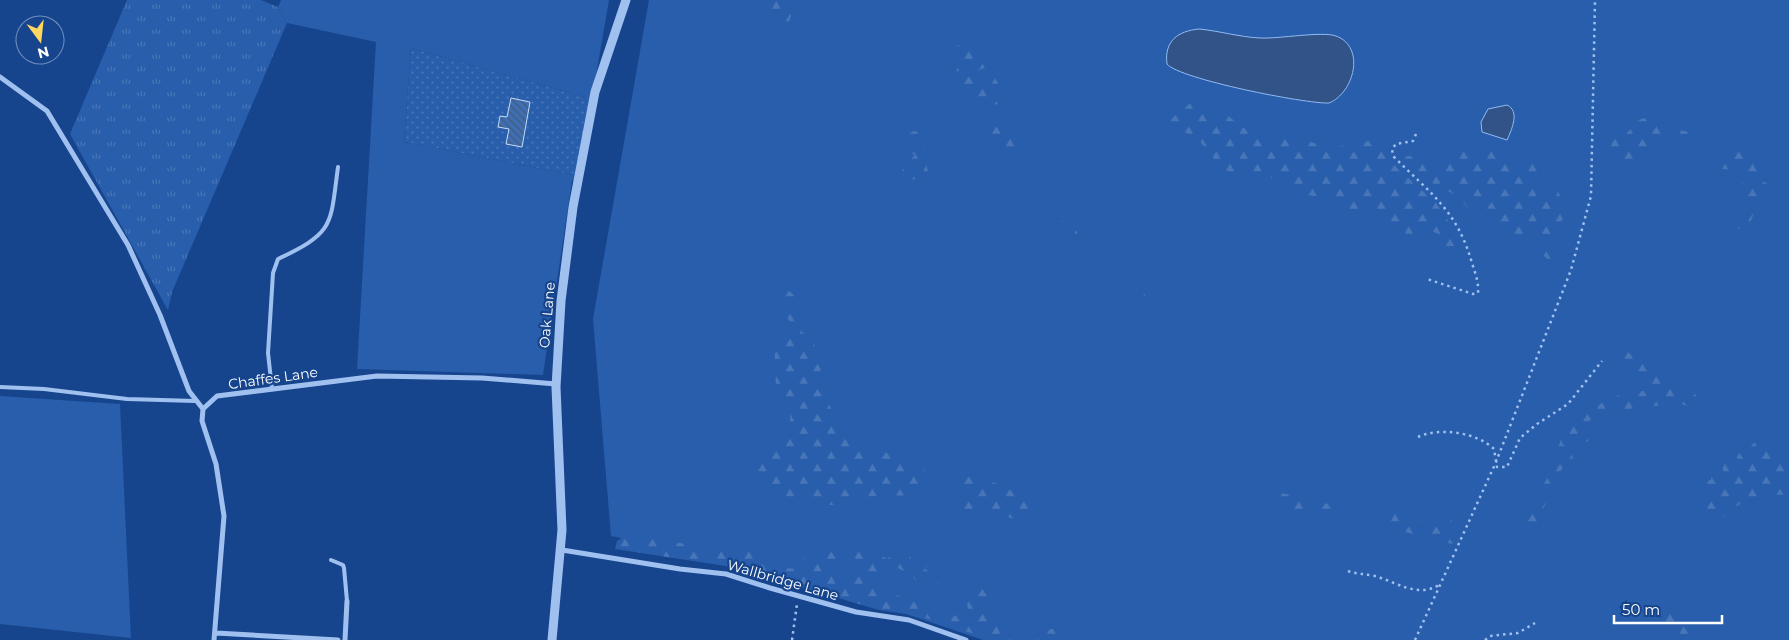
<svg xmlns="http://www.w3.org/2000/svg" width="1789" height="640" viewBox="0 0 1789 640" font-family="Montserrat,sans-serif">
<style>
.grass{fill:#285eab}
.forest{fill:url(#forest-firs)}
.park{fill:url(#park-tufts)}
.garden{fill:url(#garden-dots);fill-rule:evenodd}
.water{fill:#315388;stroke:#92bbf2}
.building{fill:url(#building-back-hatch);stroke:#c6dcfb}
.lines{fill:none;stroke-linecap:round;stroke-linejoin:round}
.path{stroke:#a0c1f0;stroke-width:2.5;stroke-dasharray:2.5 4;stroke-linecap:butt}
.service{stroke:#a0c1f0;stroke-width:4}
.minor{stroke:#a0c1f0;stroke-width:5}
.tertiary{stroke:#a0c1f0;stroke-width:9}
.labels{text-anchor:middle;stroke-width:4.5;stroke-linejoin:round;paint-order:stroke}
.street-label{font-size:14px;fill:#fff;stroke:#16458d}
</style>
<defs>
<pattern id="forest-firs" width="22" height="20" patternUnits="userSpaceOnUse" patternTransform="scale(1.25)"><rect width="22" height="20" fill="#285eab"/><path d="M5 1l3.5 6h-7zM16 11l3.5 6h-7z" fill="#4876b8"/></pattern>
<pattern id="park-tufts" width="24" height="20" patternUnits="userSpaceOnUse" patternTransform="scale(1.25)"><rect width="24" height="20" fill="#285eab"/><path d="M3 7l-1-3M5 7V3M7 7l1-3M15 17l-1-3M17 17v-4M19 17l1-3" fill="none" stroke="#4876b8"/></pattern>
<pattern id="garden-dots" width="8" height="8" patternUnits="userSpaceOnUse" patternTransform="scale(1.25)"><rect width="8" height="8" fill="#285eab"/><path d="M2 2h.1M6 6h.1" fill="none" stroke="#4876b8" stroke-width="1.8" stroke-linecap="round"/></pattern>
<pattern id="building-back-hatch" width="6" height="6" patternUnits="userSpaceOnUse" patternTransform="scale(1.25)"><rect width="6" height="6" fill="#3e6fb5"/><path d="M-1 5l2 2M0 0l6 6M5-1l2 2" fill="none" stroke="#465a76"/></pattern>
</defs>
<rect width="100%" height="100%" fill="#16458d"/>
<!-- grass -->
<path class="grass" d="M 281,0 L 609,0 L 592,99 L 411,48 L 404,142 L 579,176 L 572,181 L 543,375 L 357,369 L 376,42 L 287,23 L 278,7 Z
M 649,0 L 1789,0 L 1789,640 L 983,640 L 785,573 L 611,536 L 593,319 Z
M 0,396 L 120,404 L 131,638 L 0,624 Z"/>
<!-- forest -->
<path class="forest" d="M 759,0 L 796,0 L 801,9 L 799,14 L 792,14 L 788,24 L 770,23 L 766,15 L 756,8 L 755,4 Z
M 960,44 L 966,46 L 971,54 L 973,49 C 979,48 989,55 992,61 L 990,66 L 979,70 L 978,76 L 985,74 L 995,78 L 1004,94 L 1004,100 L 1000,104 L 989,105 L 982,115 L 977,112 L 975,103 L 956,74 L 957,67 L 967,66 L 965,63 L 957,60 L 954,56 L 956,53 L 954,48 Z
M 1193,101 L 1228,116 L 1247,130 L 1266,136 L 1301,139 L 1331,148 L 1374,140 L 1397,168 L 1436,203 L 1462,241 L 1457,246 L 1445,246 L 1438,234 L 1426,228 L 1419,237 L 1411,238 C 1390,216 1371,217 1344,207 C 1335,204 1325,199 1316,196 C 1309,195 1300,195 1293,192 C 1286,189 1281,181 1271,178 C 1259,173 1246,178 1234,174 C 1208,165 1207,132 1175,131 L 1169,126 L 1171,119 Z
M 1645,118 C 1661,120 1663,125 1676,129 C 1682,131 1689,131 1696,134 L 1697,138 L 1693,143 C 1678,147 1669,134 1654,139 L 1652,153 L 1632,163 C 1618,157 1606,158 1600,143 L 1607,137 L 1622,139 L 1638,120 Z
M 995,125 L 1001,125 L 1017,137 L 1019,146 L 1017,152 C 1007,151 991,138 991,128 Z
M 914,131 L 920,132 L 924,145 L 923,159 L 926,161 L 930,183 L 925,193 L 920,189 L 918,181 L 915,179 L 909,180 L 902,171 L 905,165 L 915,155 L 911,153 L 910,147 L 903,143 L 902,137 Z
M 1736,146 L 1744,148 L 1754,163 L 1766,173 L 1762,181 L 1770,185 L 1770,192 L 1758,202 L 1749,226 C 1742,230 1739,230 1734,224 C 1735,215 1744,212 1744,203 L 1738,196 L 1737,190 L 1743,182 L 1744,176 L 1737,170 L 1722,169 L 1717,163 L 1719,155 L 1727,154 L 1730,156 L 1734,154 Z
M 1473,147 L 1508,156 L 1514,164 L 1519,166 L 1522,165 L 1524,156 L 1533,156 L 1539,159 L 1537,173 L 1538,185 L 1535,200 L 1541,193 L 1558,190 L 1565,212 L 1554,245 L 1560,255 L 1554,264 L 1539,252 L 1537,236 L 1527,233 L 1517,243 L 1514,240 L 1514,230 L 1511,229 L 1503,233 L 1492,226 L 1487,208 L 1492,202 L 1492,199 L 1488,198 L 1474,210 L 1469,210 C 1466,207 1465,204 1462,201 C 1447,186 1413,180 1402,159 L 1408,156 L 1439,161 L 1445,150 Z
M 1061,220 L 1077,231 L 1077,236 L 1084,237 L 1088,250 L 1088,256 C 1075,252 1056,236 1061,220 Z
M 1124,282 L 1144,288 L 1146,307 L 1122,293 L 1120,283 Z
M 779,283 L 795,296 L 802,332 L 811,337 L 817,350 L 821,368 L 818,380 L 836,419 L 865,445 L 924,466 C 930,505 897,493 873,496 C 864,498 856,503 847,505 C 827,508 780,495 760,488 L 757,474 L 759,451 L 785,448 L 782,437 L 783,428 L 789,425 C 794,409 782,404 777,390 C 775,385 774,346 776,342 C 779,336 787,330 791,323 L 776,301 Z
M 1626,351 L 1694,393 L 1698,398 L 1698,403 C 1689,411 1685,404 1676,402 C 1669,401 1663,405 1656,406 C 1640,410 1624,407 1608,413 L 1609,421 L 1604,425 L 1597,425 L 1594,418 L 1585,423 L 1590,431 L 1589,441 L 1581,443 L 1575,439 L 1572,441 L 1570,447 L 1573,459 L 1558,473 L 1538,522 L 1532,527 L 1525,522 L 1524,517 L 1551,472 L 1562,436 L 1572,423 L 1608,399 L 1621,394 L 1659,389 L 1617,361 L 1618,352 Z
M 1759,438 L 1766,440 L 1789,455 L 1789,495 C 1765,493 1740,499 1723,517 L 1709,517 L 1701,510 L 1706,498 L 1704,493 L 1698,490 L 1696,481 L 1711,480 L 1712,474 L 1723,472 L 1722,464 L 1729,463 L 1738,465 L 1737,456 L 1740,453 L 1749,452 L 1749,448 Z
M 965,475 C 980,476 1027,492 1032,508 L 1016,520 L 1008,517 L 987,515 L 981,508 L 977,507 L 973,514 L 969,516 L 965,513 L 960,503 L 964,495 L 957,482 L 959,477 Z
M 1275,492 C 1288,494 1332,502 1339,510 L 1336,515 C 1318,517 1290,507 1271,502 L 1270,495 Z
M 1391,514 L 1400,514 L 1415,521 L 1434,522 L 1446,526 L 1451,520 L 1460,530 L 1456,541 L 1452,544 L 1386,527 L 1373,521 L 1372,516 Z
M 625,536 L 695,545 L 726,551 L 755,551 C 774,562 773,571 799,568 L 799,562 L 803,558 L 811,561 L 815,554 L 829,549 L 839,561 L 840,566 L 835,575 L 837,578 L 861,576 L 869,572 L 851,554 L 852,550 C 867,543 875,552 887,559 L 894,553 L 903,559 L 904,556 L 911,556 L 911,564 L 914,568 L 920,568 L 919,562 L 921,558 L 925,558 L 928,562 L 925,569 L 937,577 L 938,586 C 919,590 912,572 897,568 L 882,575 C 882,581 882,586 887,590 C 895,597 903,595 912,600 C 925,607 956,622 971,613 C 963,604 969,597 975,588 L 985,586 L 994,594 C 995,601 991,606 992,613 C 993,622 998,626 1006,631 C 1031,640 1040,631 1064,626 L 1070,632 L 1067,638 L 1061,640 L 992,640 L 920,616 L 879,610 L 732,567 L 615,549 L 617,541 Z
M 1631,592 L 1690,624 L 1697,631 L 1694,637 C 1680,640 1645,612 1629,605 L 1626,600 Z"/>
<!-- park -->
<path class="park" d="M 127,0 L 261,0 L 278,7 L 287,23 L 172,292 L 168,310 L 70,134 Z"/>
<!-- garden -->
<path class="garden" d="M 411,48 L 592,99 L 579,176 L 404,142 ZM 511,98 L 530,102 L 522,147 L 507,144 L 509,129 L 498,126 L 500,116 L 507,117 Z"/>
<!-- water -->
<path class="water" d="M 1199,29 C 1220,31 1239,37 1260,38 C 1279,39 1322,31 1336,36 C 1366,47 1354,93 1329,103 C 1306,104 1179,79 1167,64 C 1164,41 1178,31 1199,29 Z
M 1507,105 C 1520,111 1512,129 1507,140 L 1482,132 L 1481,122 L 1488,109 Z"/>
<!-- building -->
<path class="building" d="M 511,98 L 530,102 L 522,147 L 506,144 L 509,129 L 498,127 L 500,116 L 507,117 Z"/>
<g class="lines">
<!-- path -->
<path class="path" d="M 1416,134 L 1413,141 L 1396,144 L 1392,149 L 1393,156 C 1430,193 1457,210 1472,263 C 1475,273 1479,282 1478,293 L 1473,294 L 1427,279
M 1418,437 C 1439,427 1476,432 1494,449 L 1497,467 L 1507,467 L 1520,438 L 1537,424 L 1568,404 L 1602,361
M 1348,571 C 1356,574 1365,574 1375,576 C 1396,582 1417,598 1439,585
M 792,640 L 797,604
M 1415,640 L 1496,462 L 1571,270 L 1591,196 L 1595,0
M 1485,640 L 1490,636 L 1518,633 L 1535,623"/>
<!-- service -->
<path class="service" d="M 0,387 L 44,389 L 127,399 L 195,401
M 272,389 L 268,353 L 273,273 L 278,259 C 335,232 330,226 338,167
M 331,560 L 343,565 L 344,568 L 347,601"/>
<!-- minor -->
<path class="minor" d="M 0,77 L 47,111 L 128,245 L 160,315 L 189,391 L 203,409
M 562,550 L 680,569 L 726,574 L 770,588 L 856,612 L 909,620 L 966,640
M 216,633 L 338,640
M 214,640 L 224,516 L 216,464 L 202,421 L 203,409 L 217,396 L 377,376 L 482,378 L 556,384
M 345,640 L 347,601"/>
<!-- tertiary -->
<path class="tertiary" d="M 552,640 L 562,530 L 556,387 L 561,301 L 573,207 L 595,92 L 626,0"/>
</g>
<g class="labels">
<!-- street labels -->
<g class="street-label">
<text transform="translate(547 315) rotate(-85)" y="5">Oak Lane</text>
<text transform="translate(273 378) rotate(-8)" y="5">Chaffes Lane</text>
<text transform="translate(783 580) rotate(16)" y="5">Wallbridge Lane</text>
</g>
</g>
<!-- north arrow -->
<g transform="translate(40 40) rotate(165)"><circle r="24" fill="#16458d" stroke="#738fbb"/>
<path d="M0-4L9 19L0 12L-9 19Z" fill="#ffd65e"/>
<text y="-8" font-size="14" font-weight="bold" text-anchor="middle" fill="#ffffff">N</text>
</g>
<!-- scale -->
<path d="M1614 615v8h108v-8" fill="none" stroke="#ffffff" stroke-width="2.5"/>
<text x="1622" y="615" font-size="15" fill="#ffffff" stroke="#16458d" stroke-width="4" paint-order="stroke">50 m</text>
</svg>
